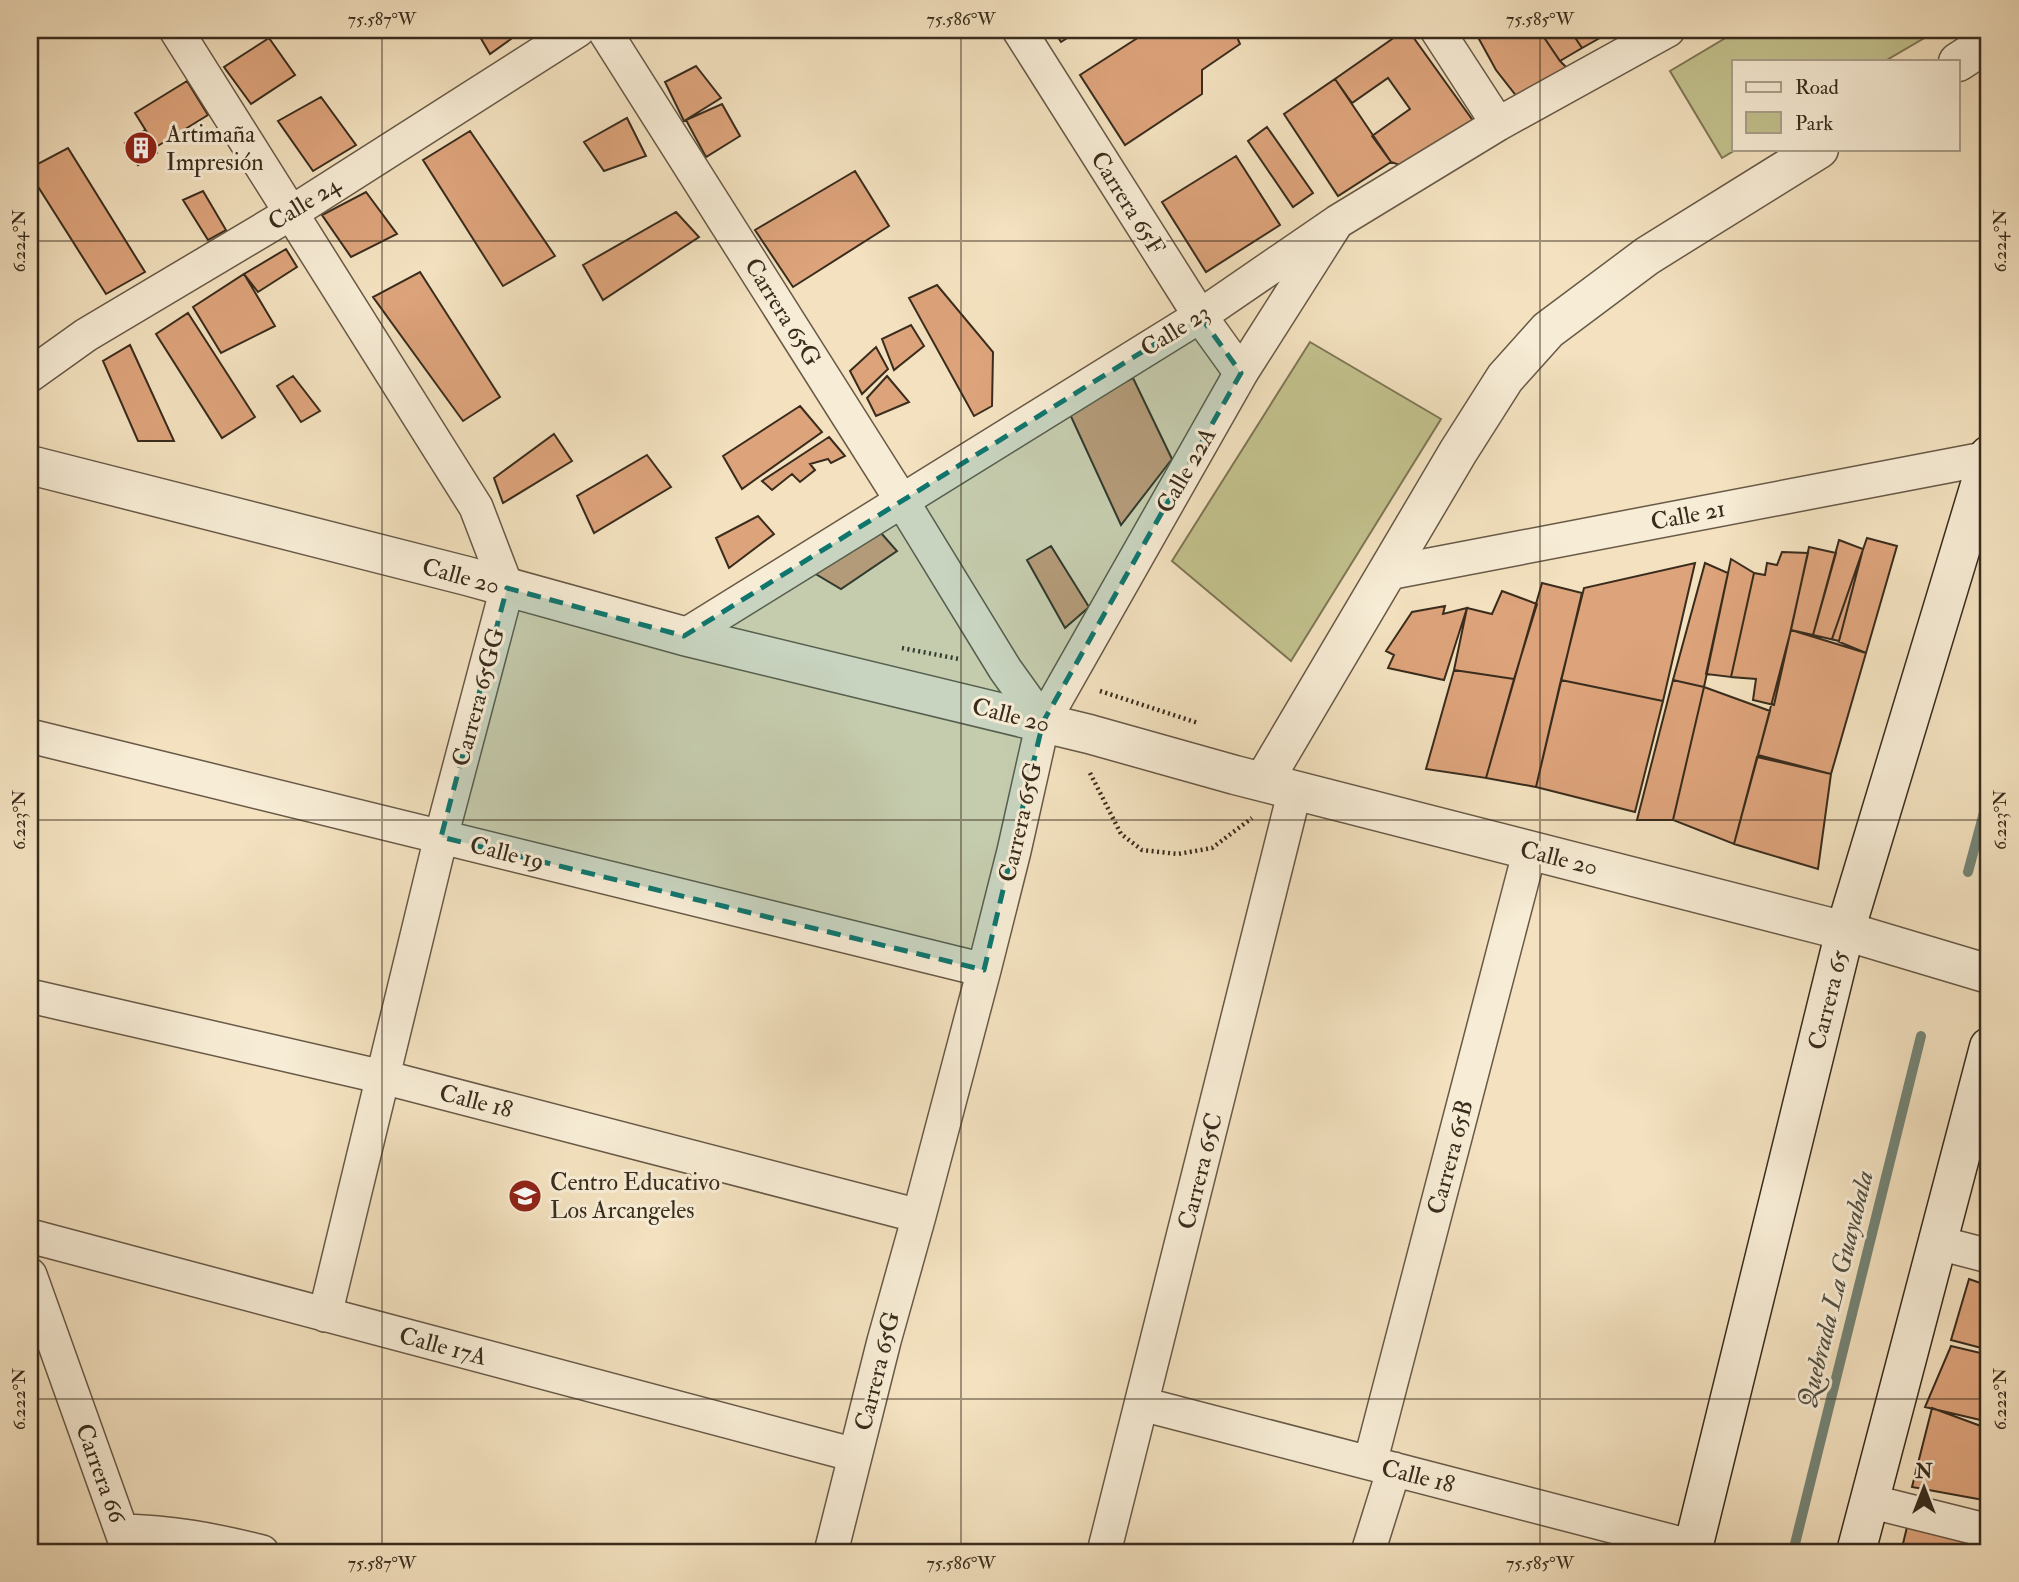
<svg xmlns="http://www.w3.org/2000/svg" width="2019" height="1582" viewBox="0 0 2019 1582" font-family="'IM FELL Double Pica',serif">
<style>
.green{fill:#c2c18d;stroke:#7e7655;stroke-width:2}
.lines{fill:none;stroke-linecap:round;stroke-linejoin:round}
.stream{stroke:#748476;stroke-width:10}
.building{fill:#dda37b;stroke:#392c1d;stroke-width:2}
.minor-casing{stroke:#685946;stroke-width:36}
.tertiary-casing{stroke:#685946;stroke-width:41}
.secondary-casing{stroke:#392c1d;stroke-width:41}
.path{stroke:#392c1d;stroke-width:4.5;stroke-dasharray:2 3.5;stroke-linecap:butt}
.minor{stroke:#f7ecd5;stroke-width:33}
.tertiary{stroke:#f7ecd5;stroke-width:38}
.secondary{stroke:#f7ecd5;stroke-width:38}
.marked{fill:#0f766e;fill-opacity:0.2;stroke:#0f766e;stroke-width:5;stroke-dasharray:14 9;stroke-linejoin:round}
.ticks{fill:none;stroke:#392c1d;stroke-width:2;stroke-opacity:0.45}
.labels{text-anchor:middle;stroke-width:6;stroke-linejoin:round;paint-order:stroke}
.poi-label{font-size:24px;fill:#392c1d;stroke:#f7ecd5;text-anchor:start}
.street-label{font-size:24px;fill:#392c1d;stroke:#f7ecd5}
.water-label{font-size:26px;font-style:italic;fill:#525042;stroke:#f7ecd5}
.neatline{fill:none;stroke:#392c1d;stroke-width:2.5}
.ticks-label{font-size:18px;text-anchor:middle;fill:#392c1d}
</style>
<rect width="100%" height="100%" fill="#f3e1bf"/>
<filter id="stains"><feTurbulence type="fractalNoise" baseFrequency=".00286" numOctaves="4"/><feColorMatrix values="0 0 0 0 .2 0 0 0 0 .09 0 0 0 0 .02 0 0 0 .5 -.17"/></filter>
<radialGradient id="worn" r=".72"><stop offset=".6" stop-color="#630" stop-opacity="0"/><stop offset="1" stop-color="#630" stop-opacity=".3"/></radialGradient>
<!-- green -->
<path class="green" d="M 1739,30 L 1938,30 L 1885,61 L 1734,61 L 1734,149 L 1737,149 L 1722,158 L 1670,71 Z
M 1310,342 L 1441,419 L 1291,661 L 1172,561 Z"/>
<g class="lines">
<!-- stream -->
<path class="stream" d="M 1968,872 L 1989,794
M 1793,1552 L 1921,1036"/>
</g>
<!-- building -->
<path class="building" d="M 476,30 L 506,30 L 511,39 L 490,54 Z
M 1053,30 L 1080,30 L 1061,42 Z
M 1150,30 L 1234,30 L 1240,44 L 1202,70 L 1202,94 L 1125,145 L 1080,75 Z
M 1405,30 L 1408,30 L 1474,122 L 1408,168 L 1391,162 L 1372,136 L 1410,109 L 1388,78 L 1352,103 L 1335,79 Z
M 1474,30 L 1539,30 L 1560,61 L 1571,72 L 1525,107 L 1496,70 Z
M 1539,30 L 1570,30 L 1582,48 L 1560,61 Z
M 1570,30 L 1614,30 L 1582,48 Z
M 269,38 L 295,75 L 251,104 L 224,67 Z
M 696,66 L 721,98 L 684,121 L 665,82 Z
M 1335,79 L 1391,162 L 1338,196 L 1284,114 Z
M 187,81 L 208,115 L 156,147 L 135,113 Z
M 321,97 L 356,145 L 313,171 L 278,121 Z
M 722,104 L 740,136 L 706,157 L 686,120 Z
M 627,118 L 646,156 L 604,171 L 584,142 Z
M 1267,127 L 1313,193 L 1293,207 L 1248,141 Z
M 144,131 L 157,153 L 138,165 L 125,143 Z
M 470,131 L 555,256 L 503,286 L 423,160 Z
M 68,148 L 145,272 L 106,294 L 30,174 L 30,168 Z
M 1236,156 L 1280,225 L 1206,272 L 1162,202 Z
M 855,171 L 889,226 L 793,287 L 755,230 Z
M 203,191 L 226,230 L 208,240 L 183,200 Z
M 366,192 L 397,234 L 351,257 L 322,215 Z
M 676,212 L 699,237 L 603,300 L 583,265 Z
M 286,249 L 297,267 L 258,292 L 244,274 Z
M 420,272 L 500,397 L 463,421 L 373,297 Z
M 244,274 L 275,326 L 221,353 L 193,307 Z
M 937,285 L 993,352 L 992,406 L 974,416 L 909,298 Z
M 188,313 L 255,417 L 222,438 L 156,334 Z
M 911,325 L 924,346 L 894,370 L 882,339 Z
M 130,345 L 174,441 L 138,441 L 103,361 Z
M 876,347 L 888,369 L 862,394 L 850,371 Z
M 293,376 L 320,411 L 301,422 L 277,386 Z
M 887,376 L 909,402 L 876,416 L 867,398 Z
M 1133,378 L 1172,459 L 1121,525 L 1068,410 Z
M 800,406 L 822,432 L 742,489 L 723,456 Z
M 554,434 L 572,461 L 503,503 L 494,478 Z
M 829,437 L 845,456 L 831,463 L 828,459 L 810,464 L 815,470 L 800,482 L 792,474 L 772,490 L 762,481 Z
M 647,455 L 671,487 L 594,533 L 577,496 Z
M 758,516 L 774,534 L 729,568 L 716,538 Z
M 881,533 L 897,551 L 841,589 L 814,573 Z
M 1867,538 L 1897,546 L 1866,653 L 1832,639 Z
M 1839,540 L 1863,549 L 1839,641 L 1813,635 Z
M 1051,546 L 1089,607 L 1065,628 L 1027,560 Z
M 1809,547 L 1836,553 L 1813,635 L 1791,630 Z
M 1782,552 L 1808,553 L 1774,705 L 1753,700 L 1756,679 L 1731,677 L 1754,573 L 1765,575 L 1767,563 L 1777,565 Z
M 1731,559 L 1754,573 L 1731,677 L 1706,674 Z
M 1695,563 L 1663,701 L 1561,680 L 1584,588 Z
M 1705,563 L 1728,573 L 1704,687 L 1673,680 Z
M 1542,583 L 1582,593 L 1536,787 L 1486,778 Z
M 1502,591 L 1537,604 L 1514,679 L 1454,670 L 1467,608 L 1492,614 Z
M 1445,606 L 1443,614 L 1467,608 L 1444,680 L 1388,668 L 1394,655 L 1386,651 L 1412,612 Z
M 1791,630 L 1866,653 L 1831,774 L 1758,755 Z
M 1454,670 L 1514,679 L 1486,778 L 1426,769 Z
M 1561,680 L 1663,701 L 1635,812 L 1536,787 Z
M 1673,680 L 1704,687 L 1673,820 L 1637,820 Z
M 1704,687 L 1770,711 L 1734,844 L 1673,820 Z
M 1757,757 L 1831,774 L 1818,869 L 1734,844 Z
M 1969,1279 L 1989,1286 L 1989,1350 L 1951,1340 Z
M 1951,1346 L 1989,1355 L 1989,1422 L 1925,1407 Z
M 1932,1408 L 1989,1429 L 1989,1501 L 1912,1487 Z
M 1907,1527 L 1989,1547 L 1989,1552 L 1901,1552 Z"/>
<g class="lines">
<defs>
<path id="minor" d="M 176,30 L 476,507 L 507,588 L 441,837 L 325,1315
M 604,30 L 902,501 L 1005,669 L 1043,722
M 1019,30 L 1200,316 L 1241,373
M 1437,30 L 1498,124
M 30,375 L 86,335 L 291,213 L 578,30
M 1388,573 L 1989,458
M 684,636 L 1200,316 L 1337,222 L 1498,124 L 1668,30
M 30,736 L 984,970
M 30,996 L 383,1077 L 919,1216
M 30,1236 L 855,1455
M 1939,1243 L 1989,1256
M 30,1275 L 129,1552
M 1142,1404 L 1693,1547
M 1370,1463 L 1530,850
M 1869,1501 L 1989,1531
M 122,1531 C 171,1532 214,1540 262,1552
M 831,1552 L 884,1341 L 919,1216 L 984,970 L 1014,851 L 1043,722 L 1241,373 L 1337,222
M 1104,1552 L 1295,790
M 1368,1552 L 1394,1469"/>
<path id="tertiary" d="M 1958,62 L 1989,42
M 30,465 L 467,576 L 684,636 L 1089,734 L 1235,775 L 1845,931 L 1989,974
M 1263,782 L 1458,452 L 1505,378 L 1548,330 L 1647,256 L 1819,149"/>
<path id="secondary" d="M 1692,1552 L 1845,931 L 1989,455
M 1856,1552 L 1989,1047"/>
</defs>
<!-- minor casing -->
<use href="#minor" class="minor-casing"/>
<!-- tertiary casing -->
<use href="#tertiary" class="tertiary-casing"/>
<!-- secondary casing -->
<use href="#secondary" class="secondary-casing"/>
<!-- path -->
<path class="path" d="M 902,648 L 959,659
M 1100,691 L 1198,723
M 1090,773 L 1121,834 L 1142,850 L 1178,854 L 1212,848 L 1252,818"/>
<!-- minor -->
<use href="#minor" class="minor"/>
<!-- tertiary -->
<use href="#tertiary" class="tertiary"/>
<!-- secondary -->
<use href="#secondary" class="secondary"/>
</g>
<!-- marked area -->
<path class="marked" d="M 1200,316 L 1241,373 L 1043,722 L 984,970 L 441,837 L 507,588 L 684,636 Z"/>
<!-- ticks -->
<path class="ticks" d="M 382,30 L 382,1552M 961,30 L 961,1552M 1540,30 L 1540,1552M 30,241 L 1989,241M 30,820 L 1989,820M 30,1399 L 1989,1399"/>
<!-- icons -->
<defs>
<symbol id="building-disc" viewBox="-11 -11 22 22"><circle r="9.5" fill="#8f2418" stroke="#f7ecd5"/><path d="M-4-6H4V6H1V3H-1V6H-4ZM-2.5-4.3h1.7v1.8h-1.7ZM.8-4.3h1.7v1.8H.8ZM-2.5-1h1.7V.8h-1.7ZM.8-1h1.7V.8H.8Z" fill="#fff"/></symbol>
<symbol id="school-disc" viewBox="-11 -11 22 22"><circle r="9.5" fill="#8f2418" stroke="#f7ecd5"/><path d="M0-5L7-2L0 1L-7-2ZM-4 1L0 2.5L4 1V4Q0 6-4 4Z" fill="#fff"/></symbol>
</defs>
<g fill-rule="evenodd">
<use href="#building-disc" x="122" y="129" width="38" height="38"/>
<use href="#school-disc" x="506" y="1177" width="38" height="38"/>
</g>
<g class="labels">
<!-- poi labels -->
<g class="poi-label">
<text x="166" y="142">Artimaña<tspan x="166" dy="28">Impresión</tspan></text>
<text x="550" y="1190">Centro Educativo<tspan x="550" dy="28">Los Arcangeles</tspan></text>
</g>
<!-- street labels -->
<g class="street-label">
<text transform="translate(304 203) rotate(-32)" y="8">Calle 24</text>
<text transform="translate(1128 203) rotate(58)" y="8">Carrera 65F</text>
<text transform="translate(783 312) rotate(58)" y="8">Carrera 65G</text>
<text transform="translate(1175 330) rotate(-32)" y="8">Calle 23</text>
<text transform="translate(1186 470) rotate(-60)" y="8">Calle 22A</text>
<text transform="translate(1688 515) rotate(-11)" y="8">Calle 21</text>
<text transform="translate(461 576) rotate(15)" y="8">Calle 20</text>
<text transform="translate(478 697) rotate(-75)" y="8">Carrera 65GG</text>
<text transform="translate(1011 715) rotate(14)" y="8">Calle 20</text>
<text transform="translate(1020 822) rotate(-77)" y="8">Carrera 65G</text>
<text transform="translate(507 853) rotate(14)" y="8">Calle 19</text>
<text transform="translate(1559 858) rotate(14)" y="8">Calle 20</text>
<text transform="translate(1828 1000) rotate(-76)" y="8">Carrera 65</text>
<text transform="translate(476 1101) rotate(14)" y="8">Calle 18</text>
<text transform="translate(1450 1157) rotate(-75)" y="8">Carrera 65B</text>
<text transform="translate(1200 1171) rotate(-76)" y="8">Carrera 65C</text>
<text transform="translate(443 1346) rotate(15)" y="8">Calle 17A</text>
<text transform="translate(877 1371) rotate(-76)" y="8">Carrera 65G</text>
<text transform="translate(101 1473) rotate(70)" y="8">Carrera 66</text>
<text transform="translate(1418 1476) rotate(14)" y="8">Calle 18</text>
</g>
<!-- water labels -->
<g class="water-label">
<text transform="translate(1835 1289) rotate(-76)" y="9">Quebrada La Guayabala</text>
</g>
</g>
<!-- margin -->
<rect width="2019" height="1582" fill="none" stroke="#f3e1bf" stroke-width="77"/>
<!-- legend -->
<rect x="1732" y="60" width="228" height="91" fill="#f7ecd5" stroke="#ab9f8b" stroke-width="2"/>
<rect x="1746" y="82" width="35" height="10" fill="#f7ecd5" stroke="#ab9f8b" stroke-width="2"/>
<text x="1795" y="94" font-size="21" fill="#392c1d">Road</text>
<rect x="1746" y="112" width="35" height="21" fill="#c2c18d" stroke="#ab9f8b" stroke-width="2"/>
<text x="1795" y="130" font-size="21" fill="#392c1d">Park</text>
<!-- north arrow -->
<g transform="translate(1924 1488)" stroke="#f7ecd5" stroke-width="5" paint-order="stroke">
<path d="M0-5L12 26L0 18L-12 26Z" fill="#392c1d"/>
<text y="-10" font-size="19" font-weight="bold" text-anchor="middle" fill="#392c1d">N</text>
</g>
<rect x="38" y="38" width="1942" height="1506" class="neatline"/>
<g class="ticks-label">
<text x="382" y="25">75.587°W</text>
<text x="961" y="25">75.586°W</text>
<text x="1540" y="25">75.585°W</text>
<text transform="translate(19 241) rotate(-90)" y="6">6.224°N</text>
<text transform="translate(2000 241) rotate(-90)" y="6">6.224°N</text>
<text transform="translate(19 820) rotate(-90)" y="6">6.223°N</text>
<text transform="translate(2000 820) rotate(-90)" y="6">6.223°N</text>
<text transform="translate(19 1399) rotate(-90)" y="6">6.222°N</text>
<text transform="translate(2000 1399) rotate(-90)" y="6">6.222°N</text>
<text x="382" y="1569">75.587°W</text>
<text x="961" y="1569">75.586°W</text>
<text x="1540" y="1569">75.585°W</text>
</g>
<rect width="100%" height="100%" filter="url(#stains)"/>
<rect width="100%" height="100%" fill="url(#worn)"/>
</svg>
